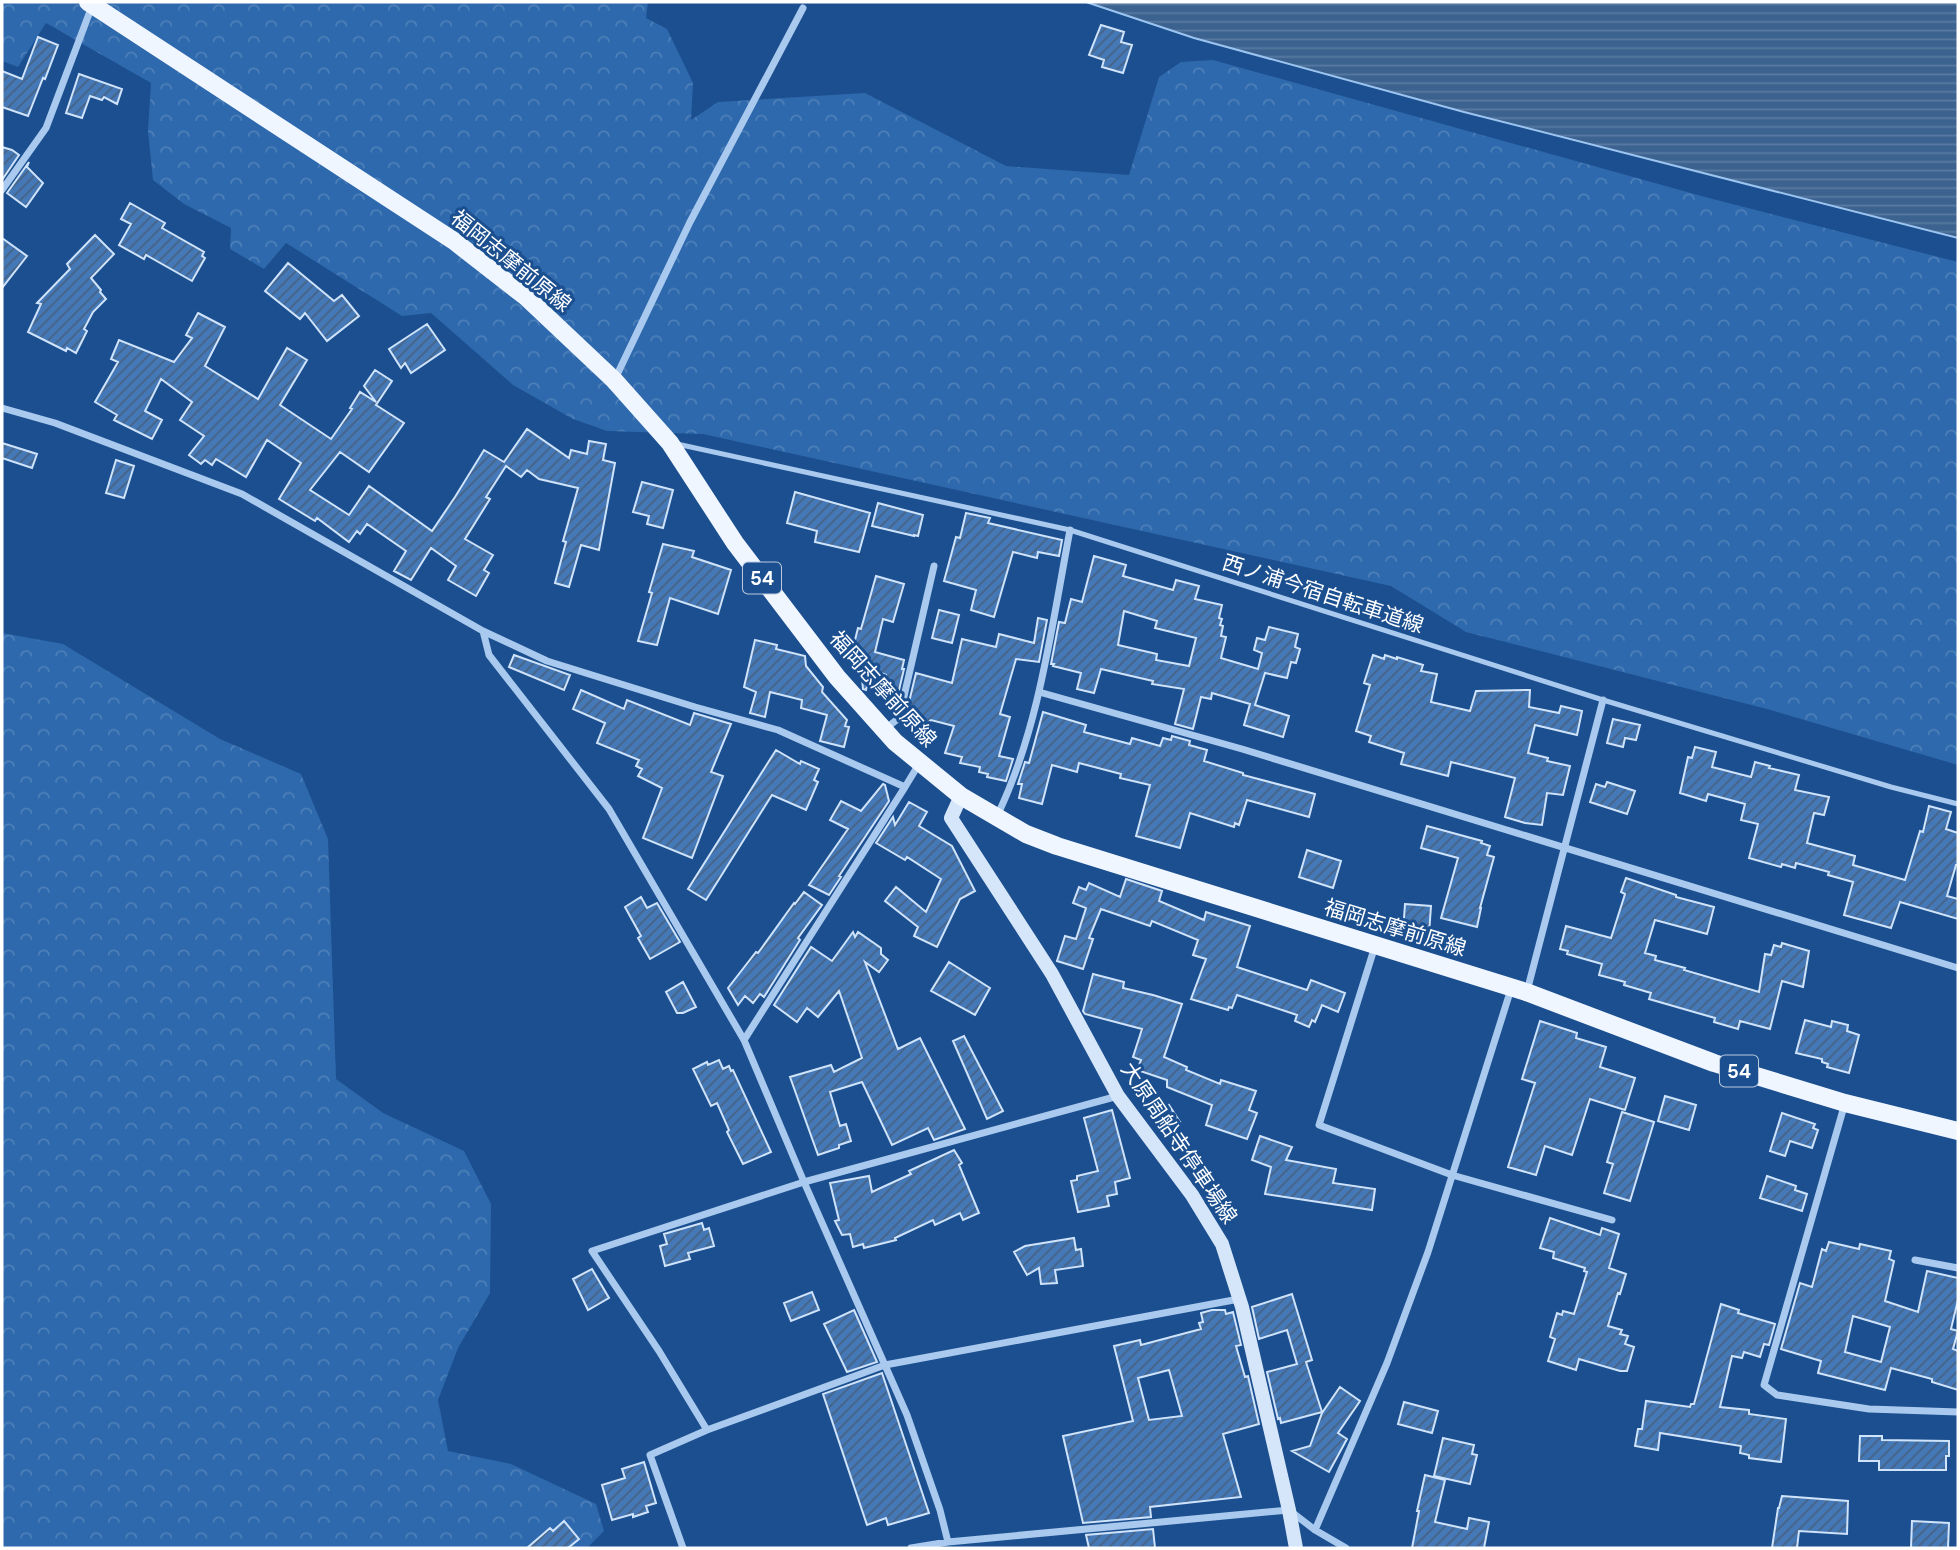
<svg xmlns="http://www.w3.org/2000/svg" width="1960" height="1550" viewBox="0 0 1960 1550" font-family="'DM Sans','Noto Sans JP',sans-serif">
<style>
.forest{fill:url(#forest-crowns)}
.water{fill:url(#water-rules);stroke:#9cc4f0;stroke-width:2}
.building{fill:url(#building-hatch);stroke:#cfe3fa;stroke-width:2;fill-rule:evenodd}
.lines{fill:none;stroke-linecap:round;stroke-linejoin:round}
.service{stroke:#a9c9ee;stroke-width:5}
.minor{stroke:#a9c9ee;stroke-width:7}
.secondary{stroke:#d6e6fa;stroke-width:14}
.primary{stroke:#f0f6ff;stroke-width:18}
.labels{text-anchor:middle;stroke-width:6;stroke-linejoin:round;paint-order:stroke}
.shield{fill:#1b4f8f;stroke:#bbcadd;stroke-width:2}
.shield-label{font-size:19px;font-weight:bold;fill:#fff}
.street-label{font-size:21px;fill:#fff;stroke:#1b4f8f}
</style>
<defs>
<pattern id="forest-crowns" width="20" height="18" patternUnits="userSpaceOnUse" patternTransform="scale(1.75)"><rect width="20" height="18" fill="#2e69ad"/><path d="M2 6a3 3 0 1 1 6 0M12 15a3 3 0 1 1 6 0" fill="none" stroke="#4d80b9"/></pattern>
<pattern id="water-rules" width="6" height="5" patternUnits="userSpaceOnUse" patternTransform="scale(1.75)"><rect width="6" height="5" fill="#3c6290"/><path d="M0 2.5h6" fill="none" stroke="#597aa1"/></pattern>
<pattern id="building-hatch" width="6" height="6" patternUnits="userSpaceOnUse" patternTransform="scale(1.75)"><rect width="6" height="6" fill="#4478b7"/><path d="M-1 1l2-2M0 6l6-6M5 7l2-2" fill="none" stroke="#486282"/></pattern>
</defs>
<rect width="100%" height="100%" fill="#1b4f8f"/>
<!-- forest -->
<path class="forest" d="M 2,2 L 648,2 L 646,18 L 667,29 L 693,83 L 691,120 L 718,102 L 865,93 L 1006,166 L 1129,175 L 1159,77 L 1181,62 L 1213,60 L 1705,197 L 1958,262 L 1958,765 L 1767,709 L 1466,632 L 1391,586 L 703,434 L 607,431 L 573,419 L 513,385 L 431,313 L 402,316 L 286,243 L 264,269 L 230,249 L 231,228 L 184,204 L 153,180 L 148,131 L 151,83 L 46,23 L 18,67 L 2,61 Z
M 2,633 L 63,644 L 220,739 L 301,774 L 328,839 L 336,1079 L 383,1113 L 464,1151 L 491,1204 L 490,1293 L 458,1348 L 438,1400 L 448,1451 L 511,1464 L 596,1504 L 604,1531 L 587,1548 L 2,1548 Z"/>
<!-- water -->
<path class="water" d="M 1086,2 L 1958,2 L 1958,238 L 1464,112 L 1194,38 Z"/>
<!-- building -->
<path class="building" d="M 1101,25 L 1124,32 L 1121,42 L 1132,45 L 1123,73 L 1102,67 L 1104,60 L 1089,55 Z
M 38,37 L 58,45 L 45,79 L 43,78 L 28,116 L 2,107 L 2,71 L 22,79 Z
M 79,74 L 122,89 L 117,104 L 104,97 L 102,100 L 90,96 L 82,118 L 66,113 Z
M 2,147 L 12,150 L 19,155 L 2,180 Z
M 29,162 L 27,167 L 43,183 L 26,207 L 7,193 Z
M 130,203 L 165,223 L 162,228 L 204,252 L 202,256 L 205,258 L 192,281 L 146,255 L 144,259 L 119,245 L 131,224 L 121,219 Z
M 95,235 L 114,254 L 91,278 L 101,290 L 100,292 L 106,299 L 93,312 L 84,329 L 87,331 L 76,353 L 67,348 L 66,351 L 28,332 L 41,304 L 37,303 L 70,269 L 67,264 Z
M 2,238 L 27,256 L 2,288 Z
M 288,263 L 334,301 L 342,295 L 359,316 L 327,341 L 305,313 L 300,319 L 265,291 Z
M 198,313 L 225,327 L 205,366 L 258,399 L 287,348 L 307,360 L 280,405 L 331,439 L 352,409 L 350,408 L 360,392 L 376,402 L 364,386 L 375,370 L 392,381 L 376,405 L 404,423 L 369,472 L 340,452 L 310,490 L 349,515 L 369,486 L 432,531 L 455,497 L 484,450 L 504,462 L 527,429 L 569,458 L 571,450 L 587,454 L 589,441 L 606,444 L 603,460 L 615,463 L 599,550 L 581,545 L 569,587 L 555,583 L 566,542 L 563,541 L 578,488 L 539,479 L 527,470 L 521,477 L 506,466 L 486,497 L 490,499 L 465,539 L 493,555 L 484,570 L 489,573 L 476,596 L 448,580 L 456,566 L 431,548 L 411,580 L 394,571 L 406,551 L 367,524 L 360,534 L 357,531 L 349,542 L 317,518 L 315,521 L 279,499 L 301,463 L 267,440 L 246,477 L 216,459 L 212,465 L 205,460 L 201,464 L 189,455 L 204,436 L 180,420 L 192,402 L 161,379 L 145,411 L 162,420 L 152,439 L 114,420 L 117,415 L 95,402 L 118,362 L 111,359 L 119,340 L 174,362 L 192,338 L 186,335 Z
M 427,324 L 445,350 L 411,373 L 405,363 L 401,368 L 389,349 Z
M 2,443 L 37,454 L 32,468 L 2,458 Z
M 116,460 L 134,466 L 124,498 L 106,493 Z
M 642,482 L 673,490 L 663,528 L 647,524 L 649,516 L 633,512 Z
M 795,492 L 870,513 L 859,552 L 815,542 L 817,531 L 787,523 Z
M 878,503 L 923,515 L 918,536 L 914,535 L 914,536 L 872,526 Z
M 966,513 L 990,518 L 988,523 L 1062,540 L 1059,556 L 1038,552 L 1037,558 L 1013,552 L 994,617 L 971,610 L 976,590 L 944,581 L 956,537 L 960,538 Z
M 663,544 L 694,551 L 692,557 L 731,570 L 718,614 L 670,598 L 657,645 L 638,641 L 652,593 L 649,592 Z
M 1094,556 L 1126,565 L 1123,576 L 1173,590 L 1176,580 L 1199,586 L 1195,599 L 1222,605 L 1219,618 L 1222,619 L 1220,625 L 1223,626 L 1221,636 L 1226,637 L 1221,658 L 1258,669 L 1262,653 L 1254,650 L 1257,638 L 1265,640 L 1269,627 L 1298,634 L 1295,647 L 1300,649 L 1296,663 L 1291,662 L 1287,678 L 1265,673 L 1255,705 L 1289,716 L 1283,737 L 1244,725 L 1250,704 L 1212,693 L 1211,699 L 1201,697 L 1193,729 L 1175,724 L 1184,689 L 1152,684 L 1153,681 L 1101,669 L 1094,693 L 1077,689 L 1081,673 L 1053,666 L 1054,664 L 1051,664 L 1059,622 L 1065,623 L 1071,599 L 1082,602 ZM 1124,611 L 1157,621 L 1155,628 L 1196,638 L 1189,666 L 1156,660 L 1157,654 L 1118,645 Z
M 876,576 L 904,584 L 893,622 L 883,619 L 875,652 L 904,660 L 902,669 L 904,669 L 895,707 L 885,696 L 887,683 L 885,682 L 886,675 L 871,669 L 866,690 L 863,689 L 859,646 L 854,644 L 858,628 L 861,629 Z
M 939,610 L 959,615 L 952,643 L 932,638 Z
M 1038,618 L 1047,620 L 1039,662 L 1016,659 L 1000,714 L 1010,717 L 999,756 L 1013,759 L 1006,781 L 987,777 L 988,774 L 979,772 L 980,767 L 960,763 L 962,757 L 945,753 L 954,726 L 931,720 L 917,732 L 905,719 L 916,673 L 952,683 L 962,639 L 996,647 L 999,634 L 1034,643 Z
M 755,640 L 777,645 L 776,649 L 805,656 L 806,666 L 823,687 L 822,692 L 847,720 L 845,726 L 849,727 L 844,747 L 820,741 L 827,715 L 801,708 L 802,700 L 770,692 L 765,717 L 750,713 L 756,692 L 744,687 Z
M 514,655 L 570,675 L 564,690 L 509,667 Z
M 1373,655 L 1384,659 L 1385,655 L 1397,659 L 1397,657 L 1423,665 L 1421,671 L 1437,674 L 1431,702 L 1470,711 L 1476,691 L 1530,690 L 1529,707 L 1559,713 L 1561,706 L 1582,711 L 1577,735 L 1535,725 L 1528,753 L 1548,758 L 1547,761 L 1570,766 L 1563,795 L 1547,793 L 1542,825 L 1525,823 L 1505,817 L 1515,778 L 1451,762 L 1448,776 L 1401,764 L 1404,753 L 1369,742 L 1371,736 L 1356,731 L 1370,685 L 1364,683 Z
M 581,690 L 624,709 L 627,700 L 690,725 L 694,713 L 731,724 L 711,772 L 723,776 L 692,858 L 643,838 L 662,788 L 638,776 L 642,769 L 636,766 L 639,760 L 597,743 L 605,723 L 573,709 Z
M 1043,712 L 1086,725 L 1084,732 L 1130,744 L 1132,738 L 1160,746 L 1163,738 L 1171,740 L 1172,736 L 1190,741 L 1189,745 L 1207,750 L 1204,761 L 1243,773 L 1243,775 L 1315,794 L 1309,817 L 1247,800 L 1239,825 L 1235,823 L 1234,827 L 1190,813 L 1180,848 L 1136,836 L 1150,785 L 1120,778 L 1121,774 L 1079,763 L 1077,772 L 1052,765 L 1042,804 L 1019,798 L 1022,784 L 1018,784 L 1025,762 L 1029,763 Z
M 1613,719 L 1640,725 L 1636,740 L 1625,738 L 1623,747 L 1607,743 Z
M 1695,747 L 1716,752 L 1712,767 L 1751,777 L 1755,762 L 1770,766 L 1769,768 L 1799,775 L 1795,790 L 1829,797 L 1824,815 L 1814,813 L 1807,843 L 1855,856 L 1853,865 L 1905,880 L 1920,831 L 1923,832 L 1929,806 L 1951,812 L 1946,829 L 1958,833 L 1958,865 L 1956,865 L 1947,896 L 1958,899 L 1958,919 L 1900,902 L 1891,928 L 1844,915 L 1853,882 L 1828,875 L 1829,872 L 1796,863 L 1795,868 L 1782,864 L 1781,867 L 1749,858 L 1758,824 L 1741,820 L 1745,804 L 1708,794 L 1706,801 L 1680,793 L 1688,757 L 1692,758 Z
M 776,750 L 800,764 L 801,761 L 819,769 L 814,780 L 818,782 L 806,810 L 772,795 L 706,900 L 688,889 Z
M 1607,782 L 1635,791 L 1627,814 L 1590,802 L 1596,784 L 1605,787 Z
M 883,784 L 885,785 L 889,801 L 839,876 L 841,877 L 829,895 L 809,885 L 848,829 L 830,820 L 841,801 L 861,811 Z
M 909,802 L 927,812 L 919,826 L 952,846 L 975,891 L 960,899 L 937,947 L 914,936 L 918,927 L 885,901 L 896,887 L 926,912 L 941,879 L 907,857 L 905,860 L 876,843 L 893,817 L 895,825 Z
M 1427,826 L 1482,841 L 1481,843 L 1490,846 L 1487,855 L 1494,857 L 1480,908 L 1481,908 L 1477,927 L 1441,918 L 1458,858 L 1421,848 Z
M 1307,850 L 1341,861 L 1333,888 L 1299,877 Z
M 1626,878 L 1676,895 L 1676,897 L 1714,907 L 1707,934 L 1655,920 L 1645,953 L 1656,956 L 1655,960 L 1685,968 L 1684,970 L 1759,992 L 1765,954 L 1771,955 L 1774,945 L 1781,947 L 1782,943 L 1809,951 L 1803,987 L 1782,981 L 1770,1029 L 1740,1021 L 1738,1029 L 1714,1022 L 1715,1018 L 1701,1014 L 1649,999 L 1651,993 L 1624,985 L 1625,982 L 1599,975 L 1602,964 L 1567,954 L 1568,951 L 1560,949 L 1566,926 L 1611,938 L 1625,894 L 1621,892 Z
M 1126,879 L 1162,891 L 1159,901 L 1204,920 L 1206,912 L 1250,926 L 1237,967 L 1307,990 L 1311,980 L 1345,993 L 1338,1012 L 1322,1005 L 1315,1022 L 1312,1020 L 1309,1027 L 1295,1021 L 1297,1015 L 1237,995 L 1232,1008 L 1229,1007 L 1228,1010 L 1191,999 L 1206,959 L 1193,955 L 1198,940 L 1152,921 L 1150,926 L 1101,909 L 1089,938 L 1093,939 L 1083,969 L 1057,961 L 1065,936 L 1076,939 L 1086,908 L 1073,903 L 1079,887 L 1086,890 L 1089,883 L 1120,897 Z
M 804,892 L 822,905 L 798,938 L 800,940 L 764,997 L 760,994 L 753,1003 L 745,996 L 738,1005 L 728,988 L 756,952 L 758,953 L 794,903 L 795,904 Z
M 641,897 L 647,908 L 657,903 L 680,942 L 650,959 L 638,938 L 641,936 L 625,907 Z
M 1405,904 L 1431,906 L 1429,934 L 1403,932 Z
M 853,932 L 855,937 L 858,932 L 881,948 L 881,954 L 888,960 L 879,972 L 865,962 L 898,1049 L 920,1038 L 965,1129 L 934,1140 L 928,1128 L 892,1145 L 862,1082 L 830,1092 L 840,1126 L 846,1124 L 851,1141 L 839,1145 L 839,1148 L 818,1155 L 790,1077 L 831,1065 L 834,1072 L 862,1058 L 839,991 L 818,1017 L 807,1008 L 797,1022 L 774,1005 L 811,947 L 832,961 Z
M 949,962 L 990,988 L 975,1015 L 931,991 Z
M 1093,974 L 1124,982 L 1123,988 L 1153,995 L 1182,1004 L 1164,1057 L 1187,1067 L 1186,1070 L 1220,1084 L 1221,1080 L 1256,1091 L 1249,1110 L 1257,1113 L 1247,1139 L 1206,1125 L 1212,1105 L 1167,1087 L 1167,1080 L 1137,1070 L 1141,1060 L 1133,1057 L 1142,1029 L 1085,1014 L 1083,1011 Z
M 683,982 L 696,1007 L 683,1013 L 677,1013 L 666,992 Z
M 1805,1020 L 1831,1027 L 1832,1021 L 1848,1025 L 1847,1031 L 1859,1035 L 1849,1073 L 1827,1067 L 1828,1064 L 1822,1062 L 1822,1059 L 1796,1053 Z
M 1540,1021 L 1577,1033 L 1576,1038 L 1606,1047 L 1600,1067 L 1635,1078 L 1625,1110 L 1590,1099 L 1572,1155 L 1545,1146 L 1536,1175 L 1508,1167 L 1535,1083 L 1522,1079 Z
M 964,1036 L 1003,1111 L 987,1119 L 953,1041 Z
M 719,1060 L 723,1069 L 729,1066 L 731,1071 L 733,1070 L 771,1152 L 743,1164 L 727,1132 L 729,1130 L 717,1103 L 711,1106 L 693,1069 L 707,1062 L 708,1065 Z
M 1665,1096 L 1696,1105 L 1689,1130 L 1658,1121 Z
M 1169,1105 L 1180,1122 L 1162,1133 L 1152,1116 Z
M 1112,1110 L 1130,1178 L 1115,1182 L 1117,1194 L 1107,1196 L 1109,1206 L 1078,1212 L 1071,1181 L 1077,1180 L 1077,1176 L 1098,1171 L 1084,1118 Z
M 1622,1112 L 1654,1122 L 1630,1201 L 1604,1193 L 1613,1164 L 1607,1162 Z
M 1782,1113 L 1815,1124 L 1813,1128 L 1818,1130 L 1812,1148 L 1790,1141 L 1785,1156 L 1770,1151 Z
M 1260,1136 L 1292,1147 L 1286,1160 L 1336,1169 L 1333,1183 L 1375,1189 L 1372,1210 L 1265,1194 L 1271,1167 L 1252,1160 Z
M 954,1150 L 962,1163 L 959,1165 L 979,1213 L 963,1220 L 960,1213 L 935,1225 L 933,1220 L 895,1238 L 896,1240 L 864,1248 L 863,1244 L 853,1247 L 850,1234 L 842,1235 L 835,1221 L 839,1220 L 830,1183 L 869,1176 L 872,1192 L 911,1174 L 909,1171 Z
M 1767,1176 L 1796,1186 L 1795,1190 L 1807,1194 L 1802,1211 L 1760,1198 Z
M 1550,1218 L 1600,1235 L 1602,1228 L 1619,1234 L 1609,1268 L 1626,1274 L 1620,1294 L 1618,1293 L 1608,1326 L 1622,1330 L 1620,1334 L 1628,1336 L 1625,1344 L 1634,1347 L 1627,1371 L 1620,1371 L 1579,1359 L 1576,1370 L 1548,1361 L 1555,1339 L 1550,1337 L 1557,1313 L 1562,1315 L 1563,1311 L 1574,1314 L 1587,1272 L 1584,1271 L 1585,1268 L 1553,1258 L 1554,1252 L 1540,1248 Z
M 702,1223 L 704,1230 L 709,1228 L 714,1246 L 688,1253 L 690,1259 L 665,1266 L 660,1246 L 667,1244 L 664,1234 Z
M 1074,1238 L 1076,1250 L 1081,1249 L 1083,1266 L 1055,1270 L 1057,1283 L 1041,1284 L 1039,1268 L 1027,1275 L 1014,1252 L 1025,1246 Z
M 1829,1242 L 1859,1249 L 1860,1244 L 1891,1251 L 1889,1259 L 1894,1261 L 1885,1301 L 1918,1312 L 1927,1271 L 1958,1278 L 1958,1300 L 1951,1329 L 1958,1331 L 1953,1349 L 1958,1351 L 1958,1390 L 1932,1382 L 1932,1379 L 1891,1368 L 1885,1390 L 1818,1373 L 1821,1361 L 1781,1349 L 1800,1283 L 1812,1287 L 1822,1249 L 1826,1251 ZM 1853,1316 L 1890,1327 L 1881,1362 L 1845,1352 Z
M 592,1269 L 609,1298 L 588,1310 L 573,1279 Z
M 812,1292 L 819,1310 L 791,1321 L 784,1303 Z
M 1292,1294 L 1312,1360 L 1306,1362 L 1322,1412 L 1281,1423 L 1280,1418 L 1278,1419 L 1267,1372 L 1297,1364 L 1287,1330 L 1259,1339 L 1252,1307 Z
M 1721,1304 L 1739,1310 L 1738,1313 L 1775,1324 L 1769,1345 L 1764,1344 L 1760,1357 L 1744,1352 L 1742,1358 L 1732,1356 L 1720,1407 L 1749,1410 L 1749,1414 L 1786,1419 L 1781,1462 L 1749,1458 L 1749,1455 L 1740,1453 L 1741,1446 L 1660,1433 L 1658,1450 L 1635,1446 L 1638,1429 L 1642,1429 L 1646,1401 L 1690,1407 L 1691,1404 L 1694,1404 Z
M 854,1310 L 877,1362 L 847,1372 L 824,1324 Z
M 1212,1310 L 1225,1310 L 1226,1314 L 1233,1312 L 1241,1345 L 1236,1346 L 1245,1377 L 1248,1376 L 1259,1424 L 1223,1434 L 1241,1497 L 1150,1507 L 1151,1517 L 1083,1523 L 1063,1436 L 1133,1421 L 1114,1346 L 1140,1340 L 1141,1345 L 1201,1329 L 1199,1323 L 1203,1322 L 1201,1313 ZM 1169,1370 L 1182,1416 L 1149,1420 L 1138,1378 Z
M 882,1373 L 929,1513 L 888,1525 L 886,1518 L 867,1525 L 823,1394 Z
M 1340,1387 L 1360,1401 L 1338,1433 L 1347,1439 L 1329,1472 L 1292,1451 L 1310,1446 L 1322,1413 Z
M 1404,1402 L 1438,1411 L 1432,1433 L 1398,1424 Z
M 1860,1436 L 1882,1436 L 1882,1440 L 1949,1441 L 1949,1456 L 1946,1456 L 1946,1470 L 1879,1470 L 1879,1461 L 1859,1461 Z
M 1443,1438 L 1474,1445 L 1472,1454 L 1477,1455 L 1470,1484 L 1434,1476 Z
M 644,1462 L 656,1503 L 646,1506 L 648,1512 L 633,1517 L 633,1514 L 612,1520 L 602,1485 L 625,1478 L 622,1469 Z
M 1425,1475 L 1445,1480 L 1435,1522 L 1467,1529 L 1469,1518 L 1489,1522 L 1484,1548 L 1412,1548 L 1419,1511 L 1417,1511 Z
M 1782,1496 L 1848,1501 L 1847,1534 L 1799,1531 L 1797,1548 L 1772,1548 L 1778,1508 L 1779,1508 Z
M 564,1521 L 579,1539 L 568,1548 L 527,1548 L 550,1528 L 553,1531 Z
M 1912,1521 L 1949,1523 L 1948,1548 L 1911,1548 Z
M 1153,1529 L 1155,1548 L 1089,1548 L 1086,1535 Z"/>
<g class="lines">
<!-- service -->
<path class="service" d="M 677,444 L 1070,530 L 1603,700 L 1891,787 L 1958,804"/>
<!-- minor -->
<path class="minor" d="M 2,190 L 46,128 L 92,6
M 615,379 L 690,222 L 803,8
M 2,408 L 55,423 L 242,494 L 483,631 L 547,661 L 695,707 L 778,730 L 905,787 L 919,764
M 483,631 L 489,655 L 609,809 L 744,1040 L 804,1182 L 907,1415 L 940,1510 L 948,1542
M 1039,692 L 1242,749 L 1958,968
M 885,729 L 899,718 L 934,566
M 997,816 C 1039,730 1052,624 1070,530
M 1375,946 L 1319,1125 L 1452,1175 L 1612,1220
M 1527,991 L 1603,700
M 744,1040 L 905,787
M 1845,1103 L 1764,1385 L 1777,1395 L 1869,1409 L 1958,1412
M 1915,1260 L 1958,1268
M 707,1430 L 885,1365 L 1239,1299
M 1315,1530 L 1387,1363 L 1428,1252 L 1511,989
M 683,1548 L 650,1455 L 707,1430 L 659,1351 L 592,1251 L 804,1182 L 1118,1096
M 911,1548 L 948,1542 L 1289,1510 L 1315,1530 L 1346,1548"/>
<!-- secondary -->
<path class="secondary" d="M 961,796 L 951,818 L 1052,974 L 1118,1096 L 1192,1195 L 1222,1244 L 1242,1307 L 1289,1510 L 1296,1548"/>
<!-- primary -->
<path class="primary" d="M 88,2 L 454,241 L 526,297 L 614,380 L 670,443 L 735,543 L 837,677 L 895,742 L 961,796 L 1026,834 L 1057,846 L 1526,992 L 1714,1063 L 1845,1103 L 1958,1131"/>
</g>
<g class="labels">
<!-- shield labels -->
<g class="shield">
<rect x="743" y="562.5" width="38" height="31" rx="5"/>
<rect x="1720" y="1055.5" width="38" height="31" rx="5"/>
</g>
<g class="shield-label">
<text x="762" y="585">54</text>
<text x="1739" y="1078">54</text>
</g>
<!-- street labels -->
<g class="street-label">
<text transform="translate(511 261) rotate(39)" y="7">福岡志摩前原線</text>
<text transform="translate(1323 594) rotate(18)" y="7">西ノ浦今宿自転車道線</text>
<text transform="translate(883 689) rotate(48)" y="7">福岡志摩前原線</text>
<text transform="translate(1395 928) rotate(17)" y="7">福岡志摩前原線</text>
<text transform="translate(1179 1143) rotate(56)" y="7">大原周船寺停車場線</text>
</g>
</g>
<!-- border -->
<rect width="1960" height="1550" fill="none" stroke="#ffffff" stroke-width="7"/>
</svg>
